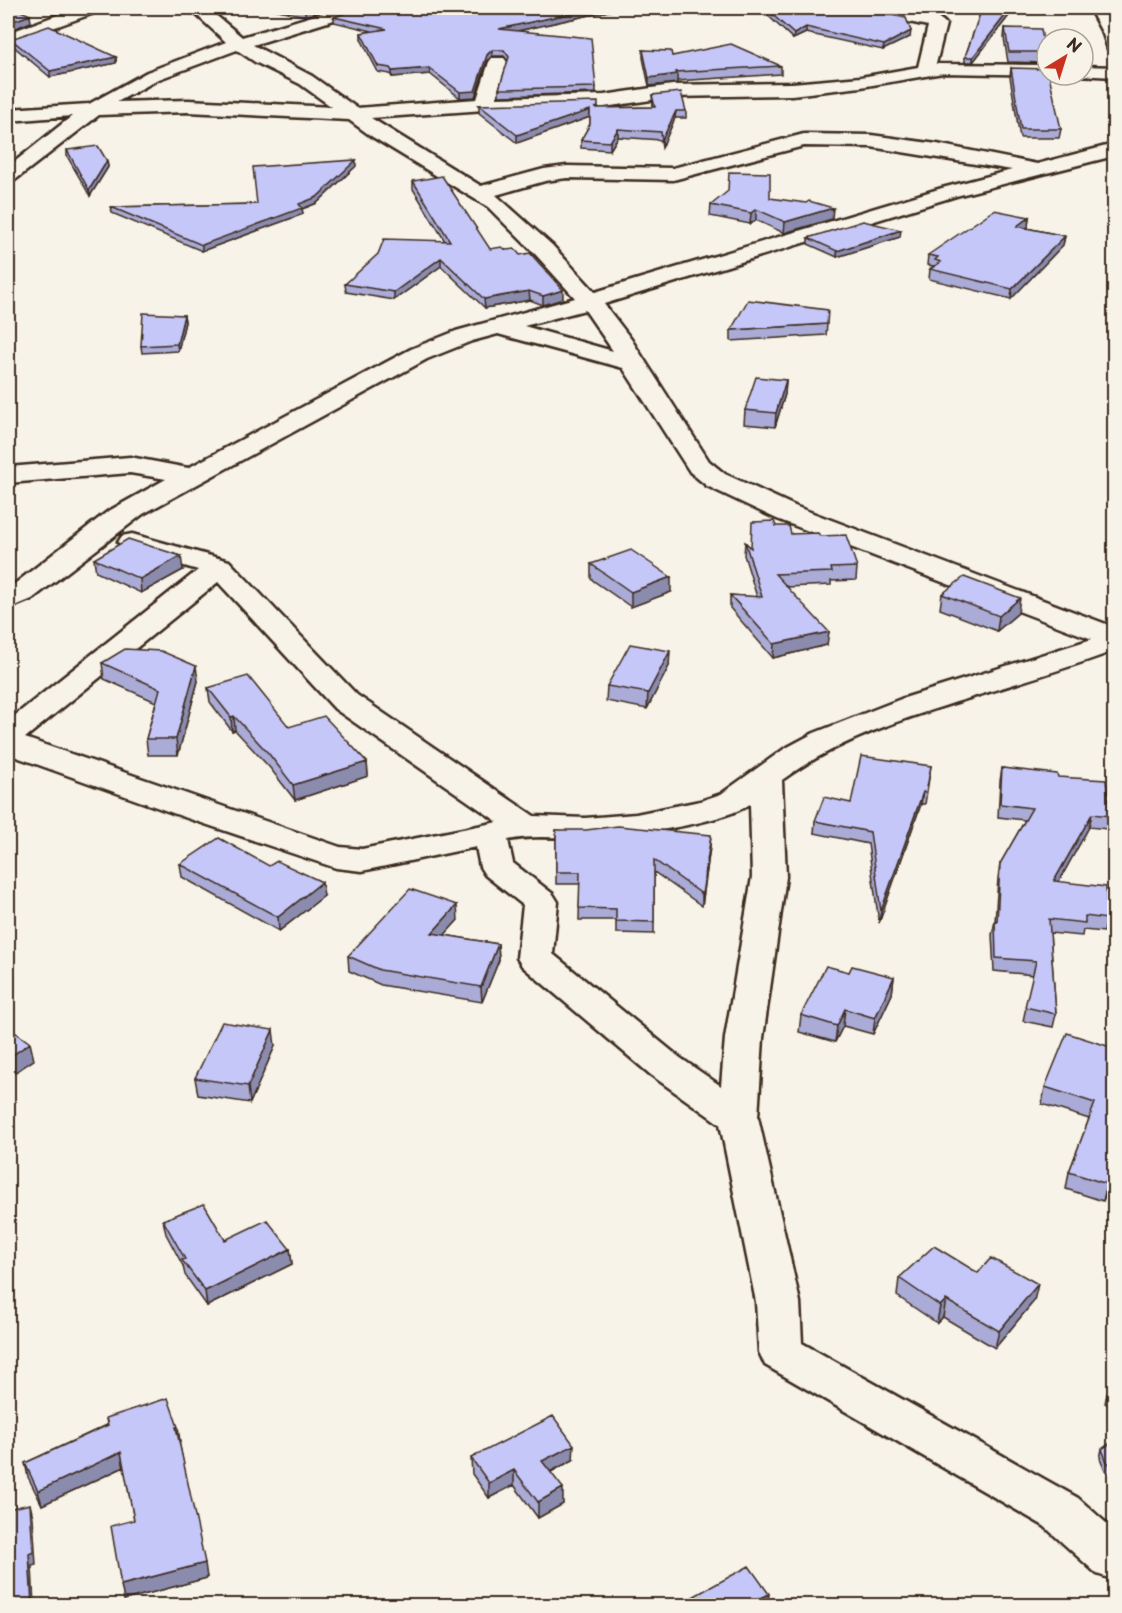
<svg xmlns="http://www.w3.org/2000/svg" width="1122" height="1613" font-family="'Playpen Sans',sans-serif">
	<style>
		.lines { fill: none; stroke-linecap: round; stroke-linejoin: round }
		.minor-casing { stroke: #3b2a1e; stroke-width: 5 }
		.highway-casing { stroke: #3b2a1e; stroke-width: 5 }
		.minor { fill: #f7f3e8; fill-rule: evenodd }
		.highway { fill: #f7f3e8; fill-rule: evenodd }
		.wall { fill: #aaabd6; stroke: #3b2a1e; stroke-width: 1.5 }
		.shaded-wall { fill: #8b8bae; stroke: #3b2a1e; stroke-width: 1.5 }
		.building { fill: #c6c7f9; stroke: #3b2a1e; stroke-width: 1.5 }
	</style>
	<rect width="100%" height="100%" fill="#f7f3e8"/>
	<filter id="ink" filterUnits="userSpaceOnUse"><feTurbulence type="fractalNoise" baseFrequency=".0167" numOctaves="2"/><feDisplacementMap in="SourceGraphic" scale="12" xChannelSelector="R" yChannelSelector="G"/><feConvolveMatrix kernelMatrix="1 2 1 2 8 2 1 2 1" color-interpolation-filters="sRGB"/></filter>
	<g filter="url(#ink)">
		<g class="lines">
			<g class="minor-casing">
				<path id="minor" d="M 77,8 L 99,8 L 97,12 L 8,44 L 8,33 Z
					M 189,8 L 207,8 L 242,37 L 339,8 L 362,8 L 360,12 L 253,45 L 312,76 L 357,108 L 477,99 L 489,62 L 492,58 L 504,58 L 507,62 L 496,98 L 604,95 L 672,85 L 792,83 L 861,77 L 918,67 L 928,26 L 860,12 L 858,8 C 879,8 932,6 946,24 L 936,64 L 1047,65 L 1047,75 L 943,73 L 861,87 L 792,95 L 672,97 L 604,107 L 485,110 L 371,118 L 481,186 L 544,169 L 567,166 L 673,168 L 804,134 L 871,135 L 937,144 L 1037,164 L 1114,144 L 1114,156 L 956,196 L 604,304 L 631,339 L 709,461 L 725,474 L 797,507 L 1114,627 L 1114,651 C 1070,667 1025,681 979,695 C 911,716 840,738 782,780 L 786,877 L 763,1038 L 758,1117 L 800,1302 L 802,1343 L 1078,1498 L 1114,1530 L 1114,1580 L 1097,1574 L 1044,1526 L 765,1365 L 759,1352 L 756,1302 L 720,1124 L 651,1075 L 522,966 L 517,958 L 523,905 L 485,875 L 480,867 L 476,847 L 362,871 L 336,868 L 184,817 L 8,754 L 8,721 L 198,570 L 122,548 L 118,542 L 122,536 L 132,534 L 229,561 L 357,695 L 534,816 L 585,818 L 636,814 L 700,801 L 721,794 L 784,749 L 814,733 L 901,699 L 1092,639 L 777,519 L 707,486 L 690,472 L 623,368 L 498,334 L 472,341 L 427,359 L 143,514 L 32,599 L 8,609 L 8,589 L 107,512 L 166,479 L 130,473 L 8,483 L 8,467 L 130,457 L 188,468 L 411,349 L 456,331 L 575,298 L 536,255 L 488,207 L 371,136 L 349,120 L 188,112 L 99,115 L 15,180 L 8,182 L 8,167 L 72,116 L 8,121 L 8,109 L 89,104 L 147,72 L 226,42 ZM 237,50 L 255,62 L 300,84 L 332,107 L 188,100 L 117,102 L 159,79 ZM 804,146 L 871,147 L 1012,170 L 942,188 L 595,292 L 552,245 L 496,195 L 545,181 L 567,178 L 673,180 ZM 585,310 L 613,351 L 524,326 ZM 218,582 L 335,709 L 498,822 L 362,849 L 340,847 L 25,738 ZM 750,804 L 752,877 L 725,1038 L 721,1086 L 679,1057 L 553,954 L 558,902 L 553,894 L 513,863 L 508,840 C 533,835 557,838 583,838 C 619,838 722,824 750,804 Z
					M 1083,66 L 1114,67 L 1114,77 L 1077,75 L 1083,75 Z"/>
			</g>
			<g class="highway-casing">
				<path id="highway" d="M 1089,8 L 1105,8 L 1114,24 L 1114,50 L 1108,49 L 1103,34 Z"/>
			</g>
			<use href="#minor" class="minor"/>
			<use href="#highway" class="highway"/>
		</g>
		<path class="wall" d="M 269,8 L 333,8 L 305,16 Z
			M 360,8 L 622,8 L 518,31 L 596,87 L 596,93 L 499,96 L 499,89 L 508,61 L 504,56 L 492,56 L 487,61 L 475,97 L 460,98 L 430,74 L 392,77 L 390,74 L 378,72 L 361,39 L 361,33 L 372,31 L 334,22 L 334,17 Z
			M 760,8 L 858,8 L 910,37 L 883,50 L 806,33 L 793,39 Z
			M 982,8 L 1015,8 L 973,62 L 965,62 L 965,57 Z
			M 1005,28 L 1045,52 L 1044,63 L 1008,62 L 1004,38 Z
			M 11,39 L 116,57 L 116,63 L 50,77 L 12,45 Z
			M 643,50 L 672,56 L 781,66 L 781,74 L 677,81 L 677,83 L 649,86 L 643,58 Z
			M 1011,68 L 1061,129 L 1059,138 L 1020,138 L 1010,77 Z
			M 652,95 L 686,111 L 686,118 L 675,118 L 662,148 L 661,140 L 618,137 L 610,150 L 581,148 L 581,140 L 590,124 L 590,117 L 517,143 L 479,113 L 479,105 L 598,108 L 653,107 Z
			M 67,150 L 107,161 L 108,167 L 90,196 L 67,156 Z
			M 356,166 L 317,203 L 302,209 L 303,214 L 202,251 L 112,213 L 111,207 L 257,204 Z
			M 413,181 L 490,249 L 563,299 L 543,305 L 530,300 L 485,308 L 441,266 L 394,300 L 346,292 L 345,284 L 445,241 L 413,189 Z
			M 770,198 L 832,219 L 784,233 L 756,220 L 750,224 L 710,216 L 711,205 Z
			M 1029,217 L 1028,227 L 1026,228 L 1065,236 L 1063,245 L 1011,299 L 929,279 L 930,269 L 934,266 L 927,265 L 928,255 Z
			M 900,237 L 837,257 L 808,244 L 808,238 Z
			M 184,315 L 185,322 L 178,351 L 142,353 L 141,346 Z
			M 827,324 L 826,335 L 731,341 L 731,330 Z
			M 786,380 L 785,394 L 775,427 L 744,424 L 745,410 Z
			M 776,526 L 791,534 L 820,536 L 857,567 L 856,580 L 831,581 L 831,585 L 787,587 L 827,645 L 773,658 L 730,608 L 730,595 L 757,597 L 744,555 L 745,542 L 751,548 Z
			M 94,559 L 183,570 L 141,593 L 96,572 Z
			M 591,564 L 671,592 L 631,607 L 591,579 Z
			M 942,594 L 1018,613 L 997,631 L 940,609 Z
			M 102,663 L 198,681 L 178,755 L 148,755 L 146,739 L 156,702 L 104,679 Z
			M 669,666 L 647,709 L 606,701 L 607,686 Z
			M 208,688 L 289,727 L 367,762 L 368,776 L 295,800 L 270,768 L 235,730 L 232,731 L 210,702 Z
			M 931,766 L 925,804 L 921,804 L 879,923 L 868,844 L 814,833 L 815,821 L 851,803 Z
			M 1002,768 L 1058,777 L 1110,816 L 1107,829 L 1089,827 L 1059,881 L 1107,919 L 1104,932 L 1083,930 L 1082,936 L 1050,933 L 1056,1014 L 1053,1027 L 1023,1021 L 1033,975 L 994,971 L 992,935 L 995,921 L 995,922 L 998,878 L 1000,864 L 1025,820 L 998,817 L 1000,781 Z
			M 556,830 L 710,847 L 702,906 L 654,872 L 654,934 L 616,933 L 616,920 L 579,920 L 580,884 L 556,884 Z
			M 180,864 L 324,896 L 279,931 L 182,877 Z
			M 458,920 L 444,935 L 498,944 L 499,960 L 482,1002 L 381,985 L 349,971 L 348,956 Z
			M 849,972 L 894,977 L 892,994 L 873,1034 L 843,1026 L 835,1042 L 799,1032 L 801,1015 Z
			M 275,1046 L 250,1103 L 198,1095 L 195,1078 Z
			M 1114,1048 L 1114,1196 L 1106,1193 L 1103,1201 L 1066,1189 L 1069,1172 L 1089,1119 L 1042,1104 L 1045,1087 Z
			M 163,1220 L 225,1240 L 290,1249 L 292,1264 L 207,1306 L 185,1275 L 183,1266 L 166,1234 Z
			M 978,1273 L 1034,1301 L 995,1348 L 943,1317 L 937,1323 L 897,1296 L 899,1278 Z
			M 1114,1384 L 1114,1408 L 1105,1403 L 1107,1394 Z
			M 106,1418 L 180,1441 L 179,1442 L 207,1578 L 124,1600 L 134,1520 L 124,1467 L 42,1505 L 28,1477 L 25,1463 L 107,1425 Z
			M 1114,1441 L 1114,1478 L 1105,1470 L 1100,1458 L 1102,1449 Z
			M 471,1458 L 573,1460 L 551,1472 L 563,1504 L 538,1518 L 514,1485 L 489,1498 L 472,1474 Z"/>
		<path class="shaded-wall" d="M 313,8 L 333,8 L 305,16 L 305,10 Z
			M 596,8 L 622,8 L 499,35 L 499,29 Z
			M 1011,8 L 1015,8 L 973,62 L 973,57 Z
			M 30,15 L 31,22 L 8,31 L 8,23 Z
			M 806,27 L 806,33 L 793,39 L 794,34 Z
			M 911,31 L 910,37 L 883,50 L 884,45 Z
			M 492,50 L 492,56 L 487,61 L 475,97 L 460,98 L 460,92 L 487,55 Z
			M 116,57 L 116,63 L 50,77 L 50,71 Z
			M 429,68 L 430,74 L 392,77 L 392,71 Z
			M 677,74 L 677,83 L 649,86 L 649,78 Z
			M 590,110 L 590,117 L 517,143 L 517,135 Z
			M 676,111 L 675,118 L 662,148 L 662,140 Z
			M 618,129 L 618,137 L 610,150 L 610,142 Z
			M 356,160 L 356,166 L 317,203 L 302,209 L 303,214 L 202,251 L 202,245 L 299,204 Z
			M 107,161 L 108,167 L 90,196 L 89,190 Z
			M 833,208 L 832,219 L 784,233 L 785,222 Z
			M 756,209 L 756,220 L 750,224 L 751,213 Z
			M 1029,217 L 1028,227 L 1016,236 L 1017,226 Z
			M 901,230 L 900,237 L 837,257 L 837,251 Z
			M 1065,236 L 1063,245 L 1011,299 L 1012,289 Z
			M 441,258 L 441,266 L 394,300 L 394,292 Z
			M 563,290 L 563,299 L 543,305 L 543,296 Z
			M 529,291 L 530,300 L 485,308 L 484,299 Z
			M 184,315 L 185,322 L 178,351 L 177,344 Z
			M 786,380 L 785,394 L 775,427 L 776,413 Z
			M 181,556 L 183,570 L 141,593 L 140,579 Z
			M 671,577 L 671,592 L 631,607 L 631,592 Z
			M 1020,598 L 1018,613 L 997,631 L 999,616 Z
			M 829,632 L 827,645 L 773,658 L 774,644 Z
			M 670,651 L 669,666 L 647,709 L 648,693 Z
			M 196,666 L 198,681 L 178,755 L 176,739 Z
			M 234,716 L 235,730 L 232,731 L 231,717 Z
			M 367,762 L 368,776 L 295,800 L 293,785 Z
			M 923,792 L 921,804 L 879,923 L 881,911 Z
			M 1092,814 L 1089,827 L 1052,894 L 1054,881 Z
			M 711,835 L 710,847 L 702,906 L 702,894 Z
			M 322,882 L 324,896 L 279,931 L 278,917 Z
			M 457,905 L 458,920 L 432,949 L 432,933 Z
			M 498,944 L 499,960 L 482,1002 L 481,987 Z
			M 894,977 L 892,994 L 873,1034 L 875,1018 Z
			M 845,1009 L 843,1026 L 835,1042 L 837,1026 Z
			M 273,1030 L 275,1046 L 250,1103 L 248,1086 Z
			M 30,1043 L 34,1060 L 8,1077 L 8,1058 Z
			M 1110,1176 L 1106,1193 L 1103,1201 L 1107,1184 Z
			M 290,1249 L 292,1264 L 207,1306 L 205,1291 Z
			M 8,1250 L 13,1273 L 8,1274 Z
			M 1038,1284 L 1034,1301 L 995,1348 L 999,1331 Z
			M 946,1300 L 943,1317 L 937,1323 L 940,1306 Z
			M 176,1427 L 178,1427 L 180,1441 L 178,1442 Z
			M 574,1445 L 573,1460 L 542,1476 L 542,1461 Z
			M 121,1452 L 124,1467 L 42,1505 L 38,1491 Z
			M 514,1470 L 514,1485 L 489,1498 L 489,1483 Z
			M 563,1488 L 563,1504 L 538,1518 L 538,1502 Z
			M 30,1504 L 33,1517 L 36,1565 L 32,1566 L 34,1605 L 32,1605 L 29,1553 Z
			M 205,1563 L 207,1578 L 124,1600 L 121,1585 Z
			M 769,1594 L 768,1603 L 763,1605 L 747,1605 Z"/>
		<path class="building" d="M 8,8 L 14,8 L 30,15 L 8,23 Z
			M 294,8 L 313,8 L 305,10 Z
			M 360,8 L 596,8 L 499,29 L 591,38 L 596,87 L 499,89 L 509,57 L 504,50 L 492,50 L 487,55 L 475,91 L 460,92 L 429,68 L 392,71 L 390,68 L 378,66 L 361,33 L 387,29 L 334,17 Z
			M 765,8 L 858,8 L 906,18 L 911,31 L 884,45 L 806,27 L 794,34 Z
			M 982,8 L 1011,8 L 973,57 L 965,57 Z
			M 49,26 L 116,57 L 50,71 L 11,39 Z
			M 1005,28 L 1041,29 L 1045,52 L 1009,52 Z
			M 731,44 L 781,66 L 676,72 L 677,74 L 649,78 L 643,50 L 671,51 L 672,56 Z
			M 1011,68 L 1047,69 L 1047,75 L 1049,75 L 1061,129 L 1021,129 Z
			M 681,92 L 686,111 L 676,111 L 662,140 L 661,132 L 618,129 L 610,142 L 581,140 L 590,124 L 590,110 L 517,135 L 479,105 L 598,102 L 598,107 L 595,108 L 655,107 L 652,95 Z
			M 98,146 L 107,161 L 89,190 L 67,150 Z
			M 356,160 L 317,197 L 299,204 L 302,208 L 202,245 L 111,207 L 257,204 L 253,167 Z
			M 729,172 L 770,173 L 770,198 L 806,203 L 809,201 L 833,208 L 785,222 L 756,209 L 751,213 L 711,205 L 728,191 Z
			M 442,176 L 490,249 L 502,247 L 506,250 L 515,249 L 520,255 L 530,253 L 563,290 L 543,296 L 529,291 L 484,299 L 441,258 L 394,292 L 345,284 L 378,254 L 384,239 L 450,241 L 413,181 Z
			M 994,210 L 1029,217 L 1017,226 L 1065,236 L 1012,289 L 930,269 L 941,262 L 935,260 L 938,257 L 928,255 Z
			M 863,221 L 901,230 L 837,251 L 808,238 Z
			M 748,300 L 828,310 L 827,324 L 731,330 Z
			M 143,313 L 184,315 L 177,344 L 141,346 Z
			M 756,377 L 786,380 L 776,413 L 745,410 Z
			M 774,521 L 776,526 L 789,526 L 791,534 L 818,533 L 820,536 L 846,535 L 857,567 L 831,568 L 832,572 L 775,574 L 829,632 L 774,644 L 730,595 L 762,597 L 745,542 L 751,548 L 752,522 Z
			M 128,539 L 181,556 L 140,579 L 94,559 Z
			M 631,550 L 671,577 L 631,592 L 591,564 Z
			M 964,577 L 1020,598 L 999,616 L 942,594 Z
			M 630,644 L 670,651 L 648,693 L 607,686 Z
			M 125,649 L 161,651 L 196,666 L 176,739 L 146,739 L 160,689 L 102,663 Z
			M 248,676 L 289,727 L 324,716 L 367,762 L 293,785 L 269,754 L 234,716 L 231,717 L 208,688 Z
			M 861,756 L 931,766 L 926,793 L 923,792 L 881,911 L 870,832 L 815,821 L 824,797 L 851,803 Z
			M 1002,768 L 1057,774 L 1058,777 L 1106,780 L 1110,816 L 1092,814 L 1054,881 L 1106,887 L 1107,919 L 1085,916 L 1085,923 L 1049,919 L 1056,1014 L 1025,1007 L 1036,961 L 996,958 L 995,921 L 997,922 L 1000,864 L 1032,808 L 1000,804 Z
			M 618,826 L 711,835 L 702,894 L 654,860 L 654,922 L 616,921 L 616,909 L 579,908 L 580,872 L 556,872 L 556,830 L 586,830 Z
			M 219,838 L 269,866 L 277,861 L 322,882 L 278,917 L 180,864 Z
			M 410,889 L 457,905 L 432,933 L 498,944 L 481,987 L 380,970 L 348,956 Z
			M 826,966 L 849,972 L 852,966 L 894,977 L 875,1018 L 845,1009 L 837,1026 L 801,1015 Z
			M 222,1022 L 273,1030 L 248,1086 L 195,1078 Z
			M 8,1027 L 30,1043 L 8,1058 Z
			M 1067,1033 L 1114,1048 L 1114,1178 L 1110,1176 L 1107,1184 L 1069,1172 L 1095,1103 L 1045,1087 Z
			M 204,1204 L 225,1240 L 267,1220 L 290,1249 L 205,1291 L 182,1260 L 185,1259 L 163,1220 Z
			M 934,1246 L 978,1273 L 991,1258 L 1038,1284 L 999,1331 L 946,1300 L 940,1306 L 899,1278 Z
			M 1114,1384 L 1114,1398 L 1107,1394 Z
			M 168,1398 L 178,1427 L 176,1427 L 205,1563 L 121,1585 L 111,1526 L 134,1520 L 121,1452 L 38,1491 L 25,1463 L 108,1425 L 106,1418 Z
			M 553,1416 L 574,1445 L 542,1461 L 563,1488 L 538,1502 L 514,1470 L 489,1483 L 471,1458 Z
			M 1114,1441 L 1114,1468 L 1107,1462 L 1102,1449 Z
			M 30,1504 L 33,1553 L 29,1553 L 32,1605 L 8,1605 L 8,1509 Z
			M 749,1566 L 769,1594 L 747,1605 L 678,1605 Z"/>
	</g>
	<rect width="1122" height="1613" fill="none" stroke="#f7f3e8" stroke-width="30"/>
	<rect x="15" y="15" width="1092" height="1583" fill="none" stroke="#3b2a1e" stroke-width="2" filter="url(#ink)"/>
	<g transform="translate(1065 57) rotate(38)"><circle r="28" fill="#f7f3e8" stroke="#aca397" stroke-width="1.5"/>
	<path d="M0-4.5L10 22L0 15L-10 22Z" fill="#c8321e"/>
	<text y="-9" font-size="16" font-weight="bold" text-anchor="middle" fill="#3b2a1e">N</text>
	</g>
</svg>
